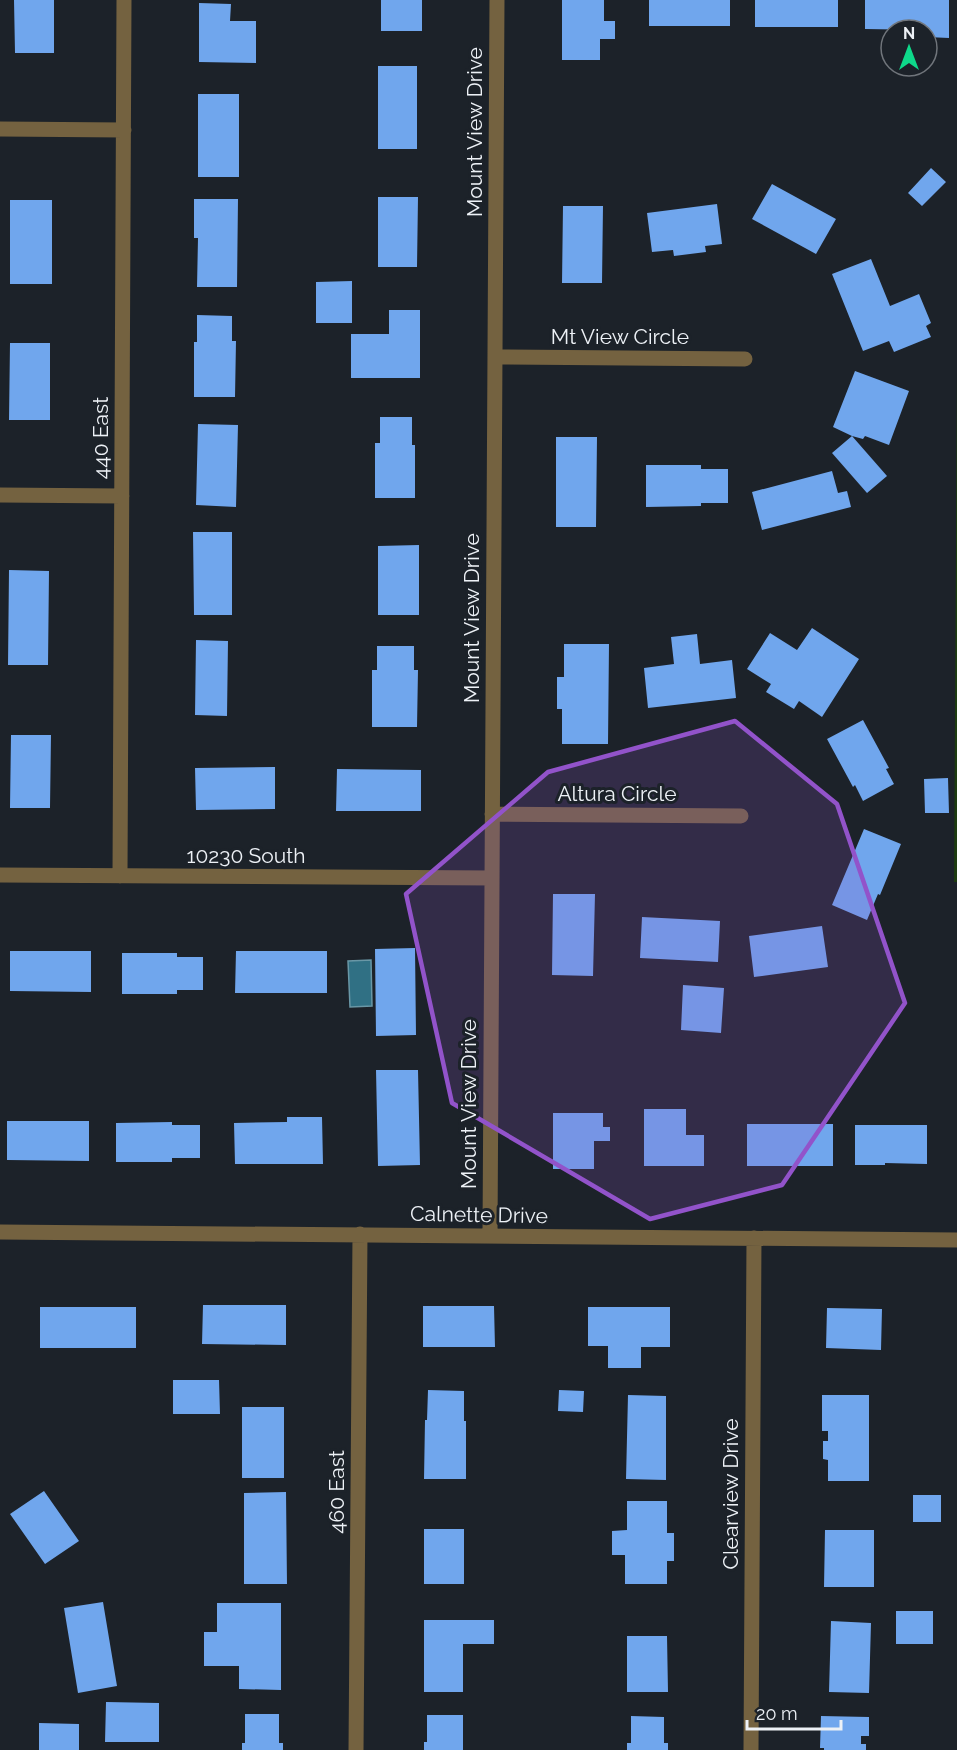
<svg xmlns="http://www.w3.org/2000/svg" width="957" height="1750" font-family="Raleway,sans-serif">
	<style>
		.green { fill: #1d3b10 }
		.water { fill: #307084; stroke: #6997a6; stroke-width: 1.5 }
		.building { fill: #70a6ed }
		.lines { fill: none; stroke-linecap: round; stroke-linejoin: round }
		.minor { stroke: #746240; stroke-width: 15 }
		.marked { fill: #9253ca; fill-opacity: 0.2; stroke: #9253ca; stroke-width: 4.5; stroke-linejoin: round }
		.labels { text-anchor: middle; stroke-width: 6; stroke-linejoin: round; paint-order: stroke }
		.street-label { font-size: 21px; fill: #edf1f6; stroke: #1c2229 }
	</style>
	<rect width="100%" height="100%" fill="#1c2229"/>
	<path class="green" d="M 957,368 L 957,882 L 954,882 Z"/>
	<path class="water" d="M 371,960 L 372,1006 L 350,1007 L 348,961 Z"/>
	<path class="building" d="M 14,0 L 54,0 L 54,53 L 15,53 Z
		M 381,0 L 422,0 L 422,31 L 381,31 Z
		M 562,0 L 604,0 L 604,21 L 615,21 L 615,39 L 600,39 L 600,60 L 562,60 Z
		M 649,0 L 730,0 L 730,26 L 649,26 Z
		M 755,0 L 838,0 L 838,27 L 755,27 Z
		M 865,0 L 949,0 L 949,38 L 927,37 L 927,30 L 865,29 Z
		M 199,3 L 231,4 L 230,21 L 256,21 L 256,63 L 199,62 Z
		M 378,66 L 417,66 L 417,149 L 378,149 Z
		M 198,94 L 239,94 L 239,177 L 198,177 Z
		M 931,168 L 946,182 L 922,206 L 908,193 Z
		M 772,184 L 836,219 L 816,254 L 752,219 Z
		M 378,197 L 418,197 L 417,267 L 378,267 Z
		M 194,199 L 238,199 L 237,287 L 197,287 L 198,238 L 194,238 Z
		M 10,200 L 52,200 L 52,284 L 10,284 Z
		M 717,204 L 722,244 L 705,246 L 706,252 L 674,256 L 673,250 L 652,252 L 647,213 Z
		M 563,206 L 603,206 L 602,283 L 562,283 Z
		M 871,259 L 890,306 L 919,294 L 931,323 L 926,326 L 931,337 L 894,352 L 889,341 L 863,351 L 832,274 Z
		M 352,281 L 352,323 L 316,323 L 316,282 Z
		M 389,310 L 420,310 L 420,378 L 351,378 L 351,334 L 389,334 Z
		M 197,315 L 232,316 L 232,341 L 236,341 L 235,397 L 194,397 L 194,342 L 197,342 Z
		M 10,343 L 50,343 L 50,420 L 9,420 Z
		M 855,371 L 909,391 L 889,445 L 865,436 L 863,439 L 852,436 L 833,427 Z
		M 380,417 L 412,417 L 412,445 L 415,445 L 415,498 L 375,498 L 375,443 L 380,443 Z
		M 198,424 L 238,425 L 236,507 L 196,505 Z
		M 852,436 L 887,476 L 867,493 L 832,453 Z
		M 556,437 L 597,437 L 596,527 L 556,527 Z
		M 646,465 L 701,465 L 701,469 L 728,469 L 728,503 L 701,503 L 701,506 L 646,507 Z
		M 832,471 L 838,493 L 847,491 L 851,507 L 762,530 L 752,492 Z
		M 193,532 L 232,532 L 232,615 L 194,615 Z
		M 419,545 L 419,615 L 378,615 L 378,546 Z
		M 9,570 L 49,571 L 48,665 L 8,665 Z
		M 812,628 L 859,659 L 822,717 L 799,701 L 794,709 L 766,692 L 771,684 L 747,669 L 770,633 L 797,650 Z
		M 697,634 L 700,664 L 732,660 L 736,698 L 648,708 L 644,668 L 674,664 L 671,637 Z
		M 196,640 L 228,641 L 227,716 L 195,715 Z
		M 564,644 L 609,644 L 608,744 L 562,744 L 562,709 L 557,709 L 557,677 L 564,677 Z
		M 377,646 L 414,646 L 414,670 L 418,670 L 417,727 L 372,727 L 372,670 L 377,670 Z
		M 863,720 L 889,768 L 886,769 L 894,784 L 863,801 L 855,785 L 853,787 L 827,739 Z
		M 11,735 L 51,735 L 50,808 L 10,808 Z
		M 275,767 L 275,809 L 196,810 L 195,768 Z
		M 337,769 L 421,770 L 421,811 L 336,811 Z
		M 948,778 L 949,813 L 925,813 L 924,779 Z
		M 864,829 L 901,844 L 880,895 L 878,894 L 867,920 L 832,905 Z
		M 553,894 L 595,894 L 593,976 L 552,975 Z
		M 642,917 L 720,921 L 718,962 L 640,958 Z
		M 822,926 L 828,967 L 754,977 L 749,936 Z
		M 415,948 L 416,1035 L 376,1036 L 375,949 Z
		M 10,951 L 91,951 L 91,992 L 10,991 Z
		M 236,951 L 327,951 L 327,993 L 235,993 Z
		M 122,953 L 177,953 L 177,957 L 203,957 L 203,990 L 177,990 L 177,994 L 122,994 Z
		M 683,985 L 724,988 L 721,1033 L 681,1030 Z
		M 376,1070 L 418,1070 L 420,1165 L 378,1166 Z
		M 644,1109 L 686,1109 L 686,1135 L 704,1135 L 704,1166 L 644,1166 Z
		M 553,1113 L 603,1113 L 603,1127 L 610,1127 L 610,1141 L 594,1141 L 594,1169 L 553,1169 Z
		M 287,1117 L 322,1117 L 323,1164 L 235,1164 L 234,1123 L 287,1122 Z
		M 7,1121 L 89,1121 L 89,1161 L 7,1160 Z
		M 172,1122 L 172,1125 L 200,1125 L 200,1158 L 172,1158 L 172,1162 L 116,1162 L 116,1123 Z
		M 747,1124 L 833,1124 L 833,1166 L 747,1166 Z
		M 855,1125 L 927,1125 L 927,1164 L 885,1163 L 885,1165 L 855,1165 Z
		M 203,1305 L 286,1305 L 286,1345 L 202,1344 Z
		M 423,1306 L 494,1306 L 495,1347 L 423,1347 Z
		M 40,1307 L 136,1307 L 136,1348 L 40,1348 Z
		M 588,1307 L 670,1307 L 670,1347 L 641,1347 L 641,1368 L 608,1368 L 608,1346 L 588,1346 Z
		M 827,1308 L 882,1309 L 881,1350 L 826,1348 Z
		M 173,1380 L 219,1380 L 220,1414 L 173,1414 Z
		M 428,1390 L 464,1391 L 464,1421 L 466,1421 L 466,1479 L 424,1479 L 425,1420 L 427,1420 Z
		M 559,1390 L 584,1391 L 583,1412 L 558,1411 Z
		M 628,1395 L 666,1396 L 666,1480 L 626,1479 Z
		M 822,1395 L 869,1395 L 869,1481 L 828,1481 L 828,1460 L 823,1459 L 823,1441 L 828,1441 L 828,1431 L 822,1431 Z
		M 242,1407 L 284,1407 L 284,1478 L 242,1478 Z
		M 44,1491 L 79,1541 L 45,1564 L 10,1514 Z
		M 286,1492 L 287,1584 L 244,1584 L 244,1493 Z
		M 913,1495 L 941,1495 L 941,1522 L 913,1522 Z
		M 627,1501 L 667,1501 L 667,1533 L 674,1533 L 674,1561 L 667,1561 L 667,1584 L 625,1584 L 625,1555 L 612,1555 L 612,1531 L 627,1530 Z
		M 424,1529 L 464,1529 L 464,1584 L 424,1584 Z
		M 825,1530 L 874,1530 L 874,1587 L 824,1587 Z
		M 103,1602 L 117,1686 L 78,1693 L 64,1608 Z
		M 217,1603 L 281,1603 L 281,1690 L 239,1689 L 239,1666 L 204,1666 L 204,1632 L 217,1632 Z
		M 896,1611 L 933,1611 L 933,1644 L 896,1644 Z
		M 424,1620 L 494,1620 L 494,1644 L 463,1644 L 463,1692 L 424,1692 Z
		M 831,1621 L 871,1623 L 869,1693 L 829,1692 Z
		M 627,1636 L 667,1636 L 668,1692 L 627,1692 Z
		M 106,1702 L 159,1703 L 159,1742 L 105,1742 Z
		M 245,1714 L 279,1714 L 279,1743 L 283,1743 L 283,1750 L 242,1750 L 242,1743 L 245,1743 Z
		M 427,1715 L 463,1715 L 463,1750 L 424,1750 L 424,1742 L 427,1742 Z
		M 631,1716 L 664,1717 L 664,1743 L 668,1743 L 668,1750 L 627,1750 L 627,1743 L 631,1743 Z
		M 821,1716 L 869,1717 L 869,1736 L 861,1736 L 861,1744 L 866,1744 L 866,1750 L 824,1750 L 824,1748 L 820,1748 Z
		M 39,1723 L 79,1724 L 79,1750 L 39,1750 Z"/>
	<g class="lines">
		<path class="minor" d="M 0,129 L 124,130
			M 495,357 L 745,359
			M 0,495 L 122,496
			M 492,814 L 741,816
			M 0,875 L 492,878
			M 120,876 L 124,0
			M 0,1232 L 957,1240
			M 490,1236 L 497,0
			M 356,1750 L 360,1234
			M 751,1750 L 754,1238"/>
	</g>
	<path class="marked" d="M 735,721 L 837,804 L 905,1003 L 782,1185 L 650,1219 L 452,1103 L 406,894 L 548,772 Z"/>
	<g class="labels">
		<g class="street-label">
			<text transform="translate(475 132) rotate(-90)" y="7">Mount View Drive</text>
			<text x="620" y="344">Mt View Circle</text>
			<text transform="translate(101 438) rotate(-90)" y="7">440 East</text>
			<text transform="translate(472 618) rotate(-90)" y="7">Mount View Drive</text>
			<text x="617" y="801">Altura Circle</text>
			<text x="246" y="863">10230 South</text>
			<text transform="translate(469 1104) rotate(-90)" y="7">Mount View Drive</text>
			<text transform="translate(479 1215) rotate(1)" y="7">Calnette Drive</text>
			<text transform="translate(337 1492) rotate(-90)" y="7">460 East</text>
			<text transform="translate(731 1494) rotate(-90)" y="7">Clearview Drive</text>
		</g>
	</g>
	<g transform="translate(909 48)"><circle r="28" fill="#1c2229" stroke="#70757b" stroke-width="1.5"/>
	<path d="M0-4.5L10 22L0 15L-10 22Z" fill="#0ed98a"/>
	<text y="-9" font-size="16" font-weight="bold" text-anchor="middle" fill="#edf1f6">N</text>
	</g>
	<path d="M747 1720v9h94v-9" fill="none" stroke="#edf1f6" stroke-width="3"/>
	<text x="756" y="1720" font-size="18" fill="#edf1f6" stroke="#1c2229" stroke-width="4.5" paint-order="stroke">20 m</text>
</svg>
